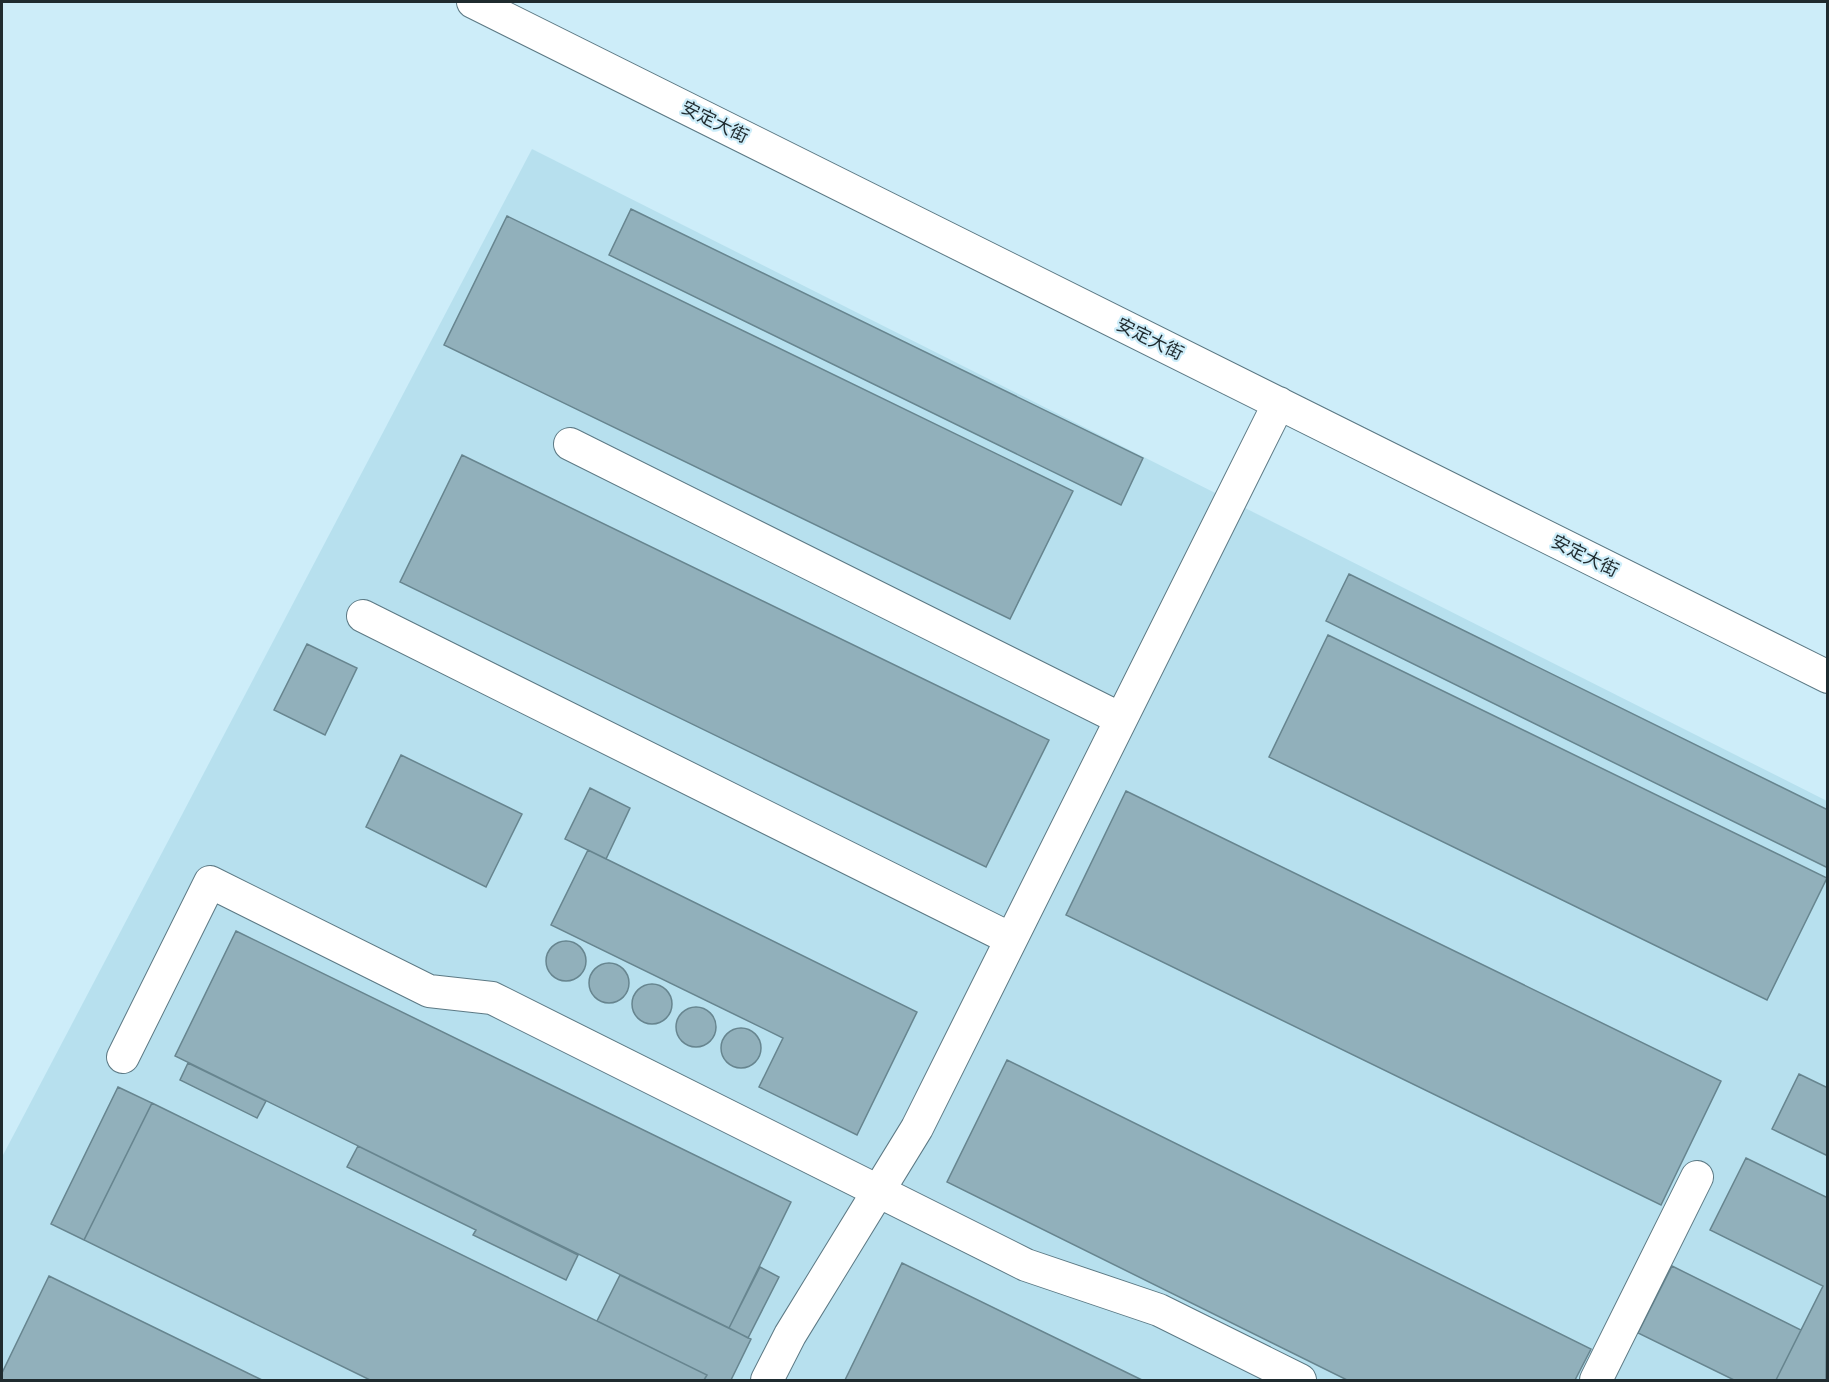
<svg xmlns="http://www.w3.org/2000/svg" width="1829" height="1382" font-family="'Source Serif 4','Noto Sans SC',serif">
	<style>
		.built { fill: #b7e0ee }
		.building { fill: #91b0bb; stroke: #67858f; stroke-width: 1.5 }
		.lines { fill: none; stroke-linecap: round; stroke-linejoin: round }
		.minor-casing { stroke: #5c7984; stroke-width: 34 }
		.minor { stroke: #fff; stroke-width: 32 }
		.labels { text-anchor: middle; stroke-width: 4.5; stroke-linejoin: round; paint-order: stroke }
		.street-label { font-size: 18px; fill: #1f2b2f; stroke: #cdedf9 }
	</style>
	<rect width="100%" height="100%" fill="#cdedf9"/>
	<path class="built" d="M 532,149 L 1827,801 L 1827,1380 L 2,1380 L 2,1157 Z"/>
	<path class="building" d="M 631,209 L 1143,458 L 1121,505 L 609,255 Z
		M 507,216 L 1073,491 L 1010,619 L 444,345 Z
		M 462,455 L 1049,740 L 986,867 L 400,582 Z
		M 1349,574 L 1828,810 L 1828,868 L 1326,621 Z
		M 1328,635 L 1827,878 L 1767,1000 L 1269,757 Z
		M 307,644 L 357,668 L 325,735 L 274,710 Z
		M 401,755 L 522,814 L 486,887 L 366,827 Z
		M 590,788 L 630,808 L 606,859 L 565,839 Z
		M 1126,791 L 1721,1081 L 1661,1205 L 1066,915 Z
		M 588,850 L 917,1012 L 857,1135 L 759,1087 L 783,1038 L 551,925 Z
		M 236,931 L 791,1202 L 729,1328 L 175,1056 Z
		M546 961a20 20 0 1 1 40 0a20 20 0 1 1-40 0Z
		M589 983a20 20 0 1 1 40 0a20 20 0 1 1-40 0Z
		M632 1004a20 20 0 1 1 40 0a20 20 0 1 1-40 0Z
		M676 1027a20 20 0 1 1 40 0a20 20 0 1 1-40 0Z
		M721 1048a20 20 0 1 1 40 0a20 20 0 1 1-40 0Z
		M 1007,1060 L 1591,1349 L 1575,1380 L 1347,1380 L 947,1182 Z
		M 188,1063 L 266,1101 L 257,1118 L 180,1080 Z
		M 1799,1074 L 1828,1088 L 1828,1156 L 1772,1129 Z
		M 118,1087 L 152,1103 L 84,1240 L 51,1224 Z
		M 152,1103 L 707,1375 L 704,1380 L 370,1380 L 84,1240 Z
		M 358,1146 L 578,1255 L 566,1280 L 473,1235 L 476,1230 L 347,1167 Z
		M 1746,1158 L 1828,1198 L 1826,1380 L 1776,1380 L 1823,1286 L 1710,1230 Z
		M 902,1263 L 1142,1380 L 845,1380 Z
		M 1672,1266 L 1801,1330 L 1776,1380 L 1734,1380 L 1638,1333 Z
		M 760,1267 L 779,1277 L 748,1338 L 729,1328 Z
		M 620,1275 L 751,1339 L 731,1380 L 704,1380 L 707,1375 L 597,1321 Z
		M 49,1276 L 262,1380 L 2,1380 L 2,1373 Z"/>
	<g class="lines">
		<g class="minor-casing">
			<path id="minor" d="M 473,2 L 1828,677
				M 570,444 L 1121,719
				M 363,616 L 1011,939
				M 123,1057 L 210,882 L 429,991 L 492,998 L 1026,1265 L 1159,1310 L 1300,1380
				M 767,1380 L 790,1335 L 917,1128 L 1279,403
				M 1596,1380 L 1697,1177"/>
		</g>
		<use href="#minor" class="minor"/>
	</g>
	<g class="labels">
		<g class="street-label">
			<text transform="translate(715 122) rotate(26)" y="6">安定大街</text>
			<text transform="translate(1150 339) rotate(26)" y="6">安定大街</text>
			<text transform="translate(1585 556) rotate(26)" y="6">安定大街</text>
		</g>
	</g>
	<rect width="1829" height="1382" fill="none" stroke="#1f2b2f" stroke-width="6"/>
</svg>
